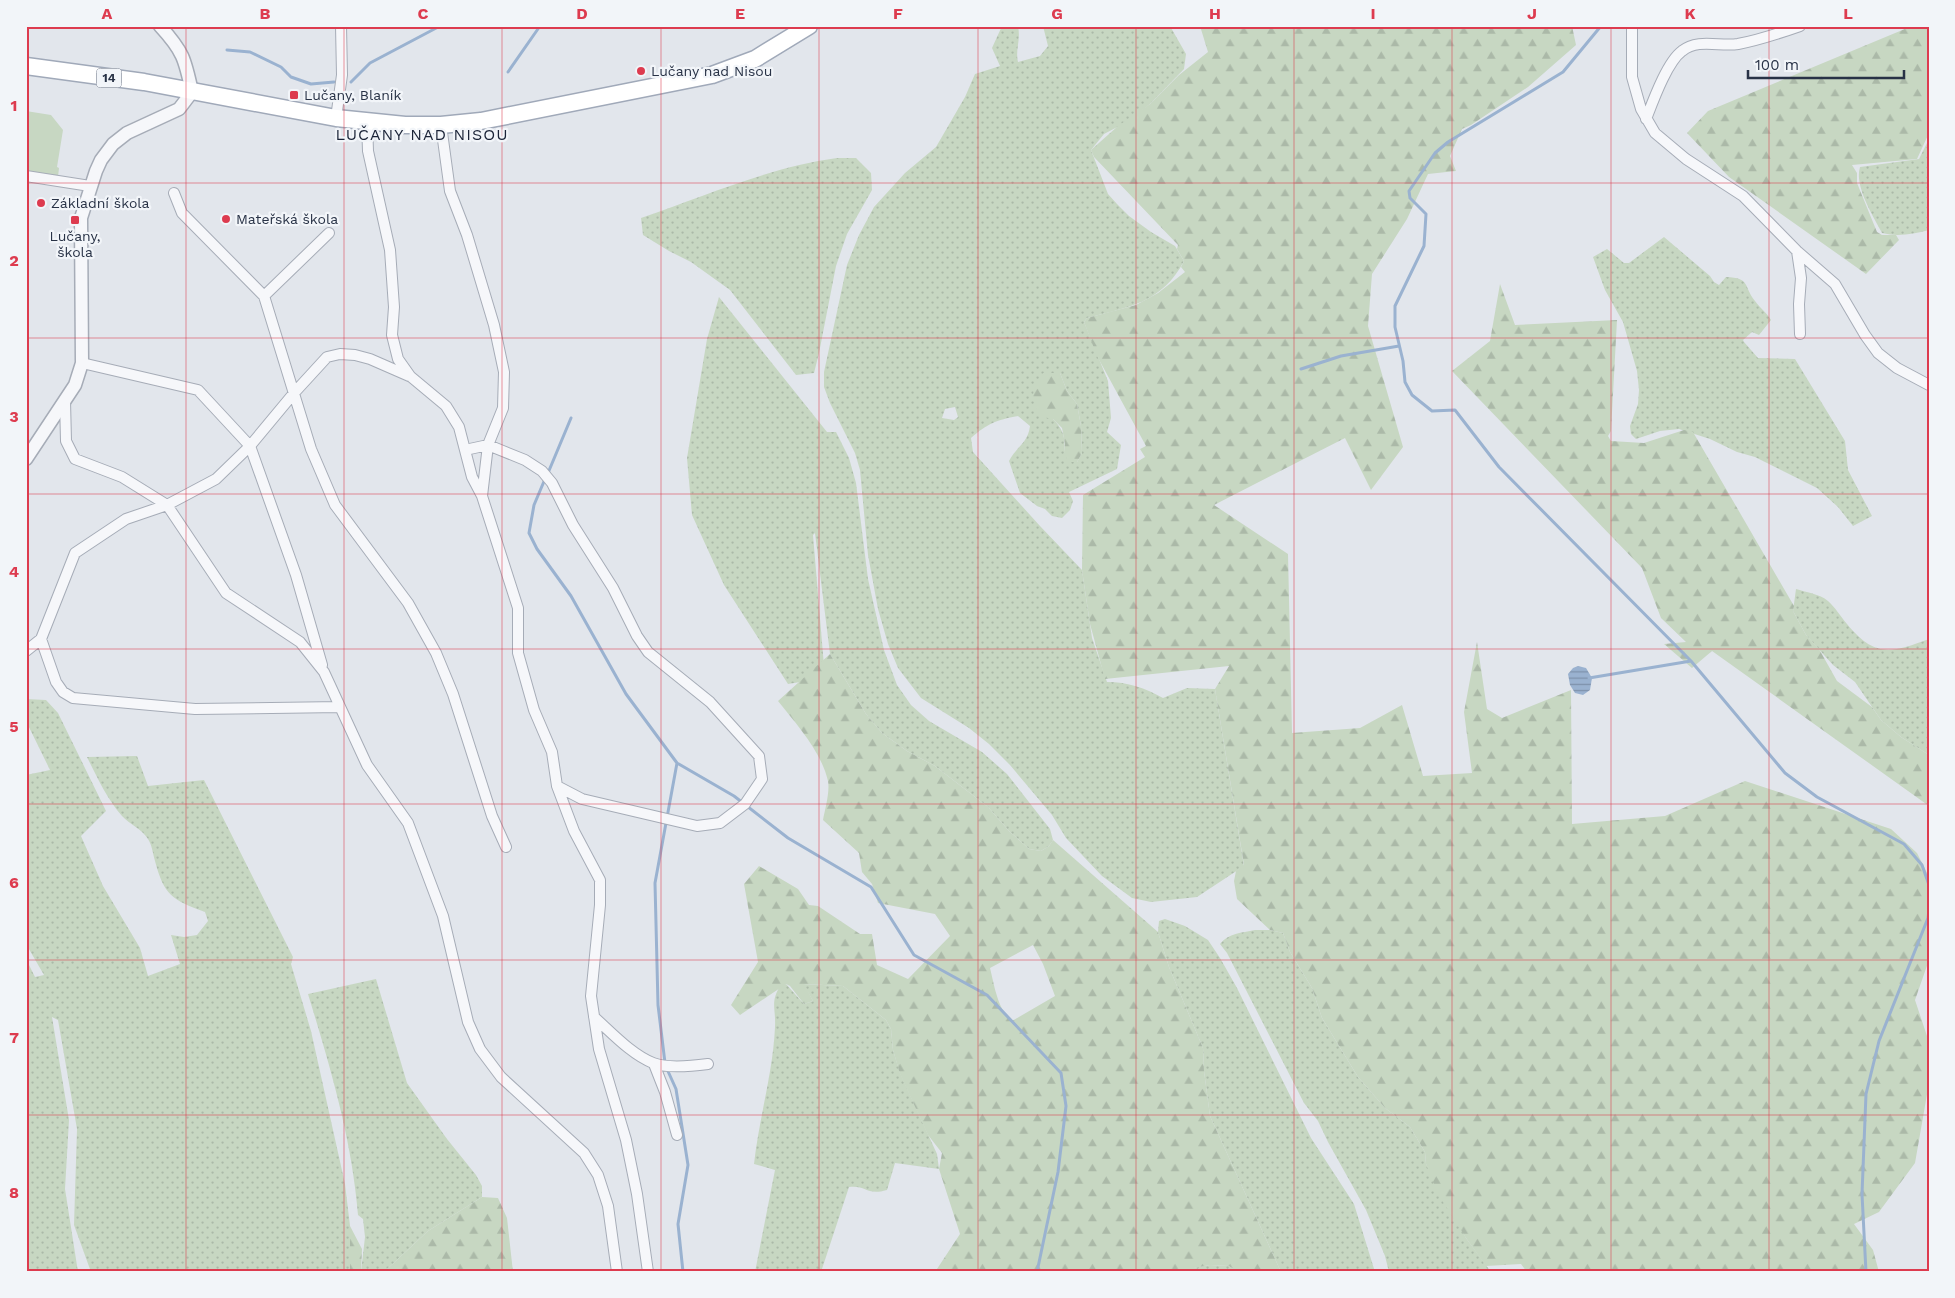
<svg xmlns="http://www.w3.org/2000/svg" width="1955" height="1298" font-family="'Work Sans',sans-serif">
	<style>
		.grass { fill: url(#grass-dots); fill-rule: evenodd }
		.forest { fill: url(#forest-firs); fill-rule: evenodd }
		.garden { fill: #c7d7c2 }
		.water { fill: url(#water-rules) }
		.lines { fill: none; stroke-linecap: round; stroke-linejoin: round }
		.stream { stroke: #9ab2d0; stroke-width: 3 }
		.minor-casing { stroke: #a6acb7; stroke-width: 12 }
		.tertiary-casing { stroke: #a6acb7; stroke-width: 15 }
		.primary-casing { stroke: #a0a9b9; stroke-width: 19 }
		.minor { stroke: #f6f7fa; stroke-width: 10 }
		.tertiary { stroke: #f6f7fa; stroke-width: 12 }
		.primary { stroke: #fff; stroke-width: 16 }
		.grid { fill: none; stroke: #dd3b4f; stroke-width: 1; stroke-opacity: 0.55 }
		.poi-dot { fill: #dd3b4f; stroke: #f2f5f9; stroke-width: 2 }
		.labels { text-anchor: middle; stroke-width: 4.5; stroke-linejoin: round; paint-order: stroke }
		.shield { fill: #f2f5f9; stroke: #656c7c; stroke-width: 1 }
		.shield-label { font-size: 12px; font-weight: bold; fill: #283246 }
		.poi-label { font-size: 14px; fill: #283246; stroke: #f2f5f9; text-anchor: start }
		.quarter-label { font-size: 16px; letter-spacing: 1px; fill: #1a2337; stroke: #f2f5f9 }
		.neatline { fill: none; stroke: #dd3b4f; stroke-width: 2 }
		.grid-label { font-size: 16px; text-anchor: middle; font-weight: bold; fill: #dd3b4f }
	</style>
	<defs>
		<pattern id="grass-dots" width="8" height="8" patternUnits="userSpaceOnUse" patternTransform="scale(1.25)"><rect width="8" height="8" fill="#c7d7c2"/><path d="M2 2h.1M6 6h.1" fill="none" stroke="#abb9a8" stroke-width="1.8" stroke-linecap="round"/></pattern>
		<pattern id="forest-firs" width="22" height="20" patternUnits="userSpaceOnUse" patternTransform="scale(1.25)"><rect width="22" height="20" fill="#c7d7c2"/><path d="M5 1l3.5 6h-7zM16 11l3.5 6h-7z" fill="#abb9a8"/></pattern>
		<pattern id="water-rules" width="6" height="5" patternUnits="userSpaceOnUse" patternTransform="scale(1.25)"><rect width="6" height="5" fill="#9ab2d0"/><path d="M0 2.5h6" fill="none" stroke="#7e91ab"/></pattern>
	</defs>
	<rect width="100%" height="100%" fill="#e2e6ec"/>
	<path class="grass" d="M 1002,26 L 1018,26 C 1021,41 1015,50 1018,62 L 1040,56 L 1048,46 L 1043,26 L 1170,26 L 1186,54 L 1184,69 L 1150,104 L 1127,122 L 1104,134 L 1091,150 L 1108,194 L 1117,204 L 1129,216 L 1151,232 L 1175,246 L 1184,261 C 1162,303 1129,307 1087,318 L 1084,322 L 1108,381 L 1111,418 L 1107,432 L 1121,445 L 1117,469 L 1069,492 L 1073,501 L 1070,510 L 1062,518 L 1052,516 L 1045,509 L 1037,506 L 1020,493 L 1009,461 C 1017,446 1028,443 1030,426 L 1018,416 C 996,420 987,424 971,438 L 973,452 L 1040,526 L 1082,570 L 1092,638 L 1107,682 C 1128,682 1145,688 1163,698 L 1187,688 L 1215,689 L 1244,866 L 1197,897 L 1151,902 L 1132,898 L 1102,876 L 1066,838 L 1052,815 L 1010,765 L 989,744 L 969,728 L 921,698 L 898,668 L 888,644 L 878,609 L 868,555 L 860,470 L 855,453 L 830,403 L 824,387 L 824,372 L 847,265 L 859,235 L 874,207 L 905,173 L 936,147 L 965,97 L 975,74 L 1000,66 L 992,48 ZM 1060,373 L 1067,391 L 1077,404 L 1081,426 L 1082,453 L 1077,462 L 1064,452 C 1066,438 1063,429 1053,419 ZM 955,407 L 958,417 L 954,420 L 942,418 L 945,409 Z
		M 1929,139 L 1929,230 C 1913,234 1898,237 1882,233 C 1873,216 1854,186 1860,167 L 1919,159 Z
		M 837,158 L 856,158 L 871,173 L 872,190 L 847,234 L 836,266 L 819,353 L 814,373 L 796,375 L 730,290 L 691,262 L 669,251 L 643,235 L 641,218 C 705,196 770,167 837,158 Z
		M 1664,237 L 1710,276 L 1714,282 L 1719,285 L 1726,277 C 1751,278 1743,286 1755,301 C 1760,308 1767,313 1771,320 L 1759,335 L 1752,332 L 1743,340 L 1744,342 L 1758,358 L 1795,359 L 1845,441 L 1848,470 L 1872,516 L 1853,526 L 1838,507 L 1817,488 L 1755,457 L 1737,452 L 1710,439 L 1679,429 L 1660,431 L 1636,439 L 1631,434 L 1630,426 L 1638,404 L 1639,390 L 1637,371 L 1623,322 L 1605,290 L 1593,257 L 1607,249 L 1624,263 L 1629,263 Z
		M 719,297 L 827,432 L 836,432 L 849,458 L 856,483 L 868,579 L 884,650 L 897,685 L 911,705 L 929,721 L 982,752 L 1007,774 L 1050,829 L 1053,840 L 1049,846 L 1041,851 L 1029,849 L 1009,831 L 988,807 L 935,766 L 907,751 L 882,733 L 866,714 L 830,654 L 815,533 L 813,535 L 825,678 L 788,684 L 724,585 L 692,515 L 687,458 L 707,339 Z
		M 1796,589 C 1805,592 1820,594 1828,601 C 1835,607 1841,617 1847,624 C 1875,658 1891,653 1929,639 L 1929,755 L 1901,737 L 1881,720 L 1855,682 L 1833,665 L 1806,635 L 1793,611 Z
		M 26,699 L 46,700 L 58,713 L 106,811 L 81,836 L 103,886 L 140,948 L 148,976 L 180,964 L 171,935 L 184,937 L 197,935 L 208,921 L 205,912 C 172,900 164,895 155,861 C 153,854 152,845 148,839 C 141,828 130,825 122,816 C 107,799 97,777 87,757 L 137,756 L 148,786 L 204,780 L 293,957 L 291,964 L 311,1031 L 345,1184 L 350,1226 L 350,1272 L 91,1272 L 74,1225 L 77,1129 L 58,1020 L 52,1017 L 69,1120 L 65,1189 L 78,1272 L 26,1272 L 26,959 L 35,977 L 44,975 L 26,944 L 26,775 L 50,770 L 26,721 Z
		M 1165,919 L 1185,926 L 1208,940 L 1220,958 L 1237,988 L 1311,1138 L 1354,1204 L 1375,1272 L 1281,1272 L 1210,1116 L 1204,1071 L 1203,1048 L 1169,967 L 1158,932 L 1159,921 Z
		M 1255,930 L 1270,930 L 1283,933 L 1290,952 L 1312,988 L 1322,1018 L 1358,1077 L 1385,1108 L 1410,1127 L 1425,1152 L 1426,1164 L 1466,1238 L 1491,1272 L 1389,1272 L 1385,1256 L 1366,1210 L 1328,1142 L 1318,1121 L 1304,1103 L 1227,953 L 1220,944 C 1229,933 1241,933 1255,930 Z
		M 376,979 L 407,1083 L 447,1139 L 476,1175 L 482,1186 L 482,1197 L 428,1231 L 384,1272 L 361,1272 L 365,1237 L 363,1219 L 358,1215 C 352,1140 330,1066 308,994 Z
		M 786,984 L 804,1004 L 813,1001 L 803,984 L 843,986 L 886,1020 L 891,1029 L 893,1050 L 900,1073 L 937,1154 L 939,1169 L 895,1163 L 887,1190 C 866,1196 867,1185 849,1187 L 821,1272 L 755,1272 L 775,1170 L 754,1164 C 759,1118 773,1073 775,1027 C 776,1008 770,1003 780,986 Z
		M 1210,1265 L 1229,1266 L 1238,1272 L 1193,1271 L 1193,1268 Z"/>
	<path class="forest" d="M 1200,26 L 1572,26 L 1576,45 L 1528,87 L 1471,125 L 1462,129 L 1450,156 L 1456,171 L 1428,174 L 1407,219 L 1372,274 L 1368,326 L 1403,447 L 1371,490 L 1345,438 L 1214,505 L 1288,554 L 1292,733 L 1360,728 L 1402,705 L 1423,776 L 1472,773 L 1464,712 L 1477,642 L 1487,709 L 1502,718 L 1571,690 L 1572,824 L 1665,816 L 1745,781 L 1891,829 L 1917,853 L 1929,877 L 1929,960 L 1915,1000 L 1929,1042 L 1929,1083 L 1915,1163 L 1879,1212 L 1854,1224 L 1873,1250 L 1879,1272 L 1527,1272 L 1521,1264 L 1486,1266 L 1466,1238 L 1438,1194 L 1426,1164 L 1425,1152 L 1410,1127 L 1385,1108 L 1358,1077 L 1322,1018 L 1312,988 L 1290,952 L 1283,933 L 1270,930 L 1237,899 L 1234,881 L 1236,871 L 1244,865 L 1215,689 L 1229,666 L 1105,679 L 1090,624 L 1082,570 L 1083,495 L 1145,457 L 1140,449 L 1146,446 L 1097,356 L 1084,322 L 1087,318 L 1136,305 L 1158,293 L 1185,272 L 1181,267 L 1184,261 L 1177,249 L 1178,245 L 1094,157 L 1091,150 L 1118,126 L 1150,104 L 1179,75 L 1208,52 Z
		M 1912,26 L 1929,26 L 1929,133 L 1917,159 L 1852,165 L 1857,173 L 1857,183 L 1877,232 L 1882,235 L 1896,235 L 1899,240 L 1866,274 L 1729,177 L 1687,133 L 1708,111 Z
		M 1500,284 L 1515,325 L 1617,320 L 1611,431 L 1608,436 L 1611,441 L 1644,443 L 1684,430 L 1693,432 L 1794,606 L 1793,611 L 1806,635 L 1819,649 L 1837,681 L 1872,707 L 1881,720 L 1901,737 L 1929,755 L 1929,806 L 1712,651 L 1692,668 L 1664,644 L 1686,642 L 1661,618 L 1642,568 L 1452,371 L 1490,341 Z
		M 1043,373 L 1060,373 L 1067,391 L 1077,404 L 1081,426 L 1082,453 L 1077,462 L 1068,462 L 1064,452 L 1065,444 L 1062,428 L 1053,419 L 1043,417 L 1037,411 L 1033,399 L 1034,387 Z
		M 830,654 L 866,714 L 882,733 L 907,751 L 935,766 L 988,807 L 1009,831 L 1029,849 L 1041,851 L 1049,846 L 1053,840 L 1158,932 L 1169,967 L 1203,1048 L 1204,1071 L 1210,1116 L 1281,1272 L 1265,1270 L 1262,1272 L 1238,1272 L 1229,1266 L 1210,1265 L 1194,1268 L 1194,1272 L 935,1272 L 960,1234 L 939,1169 L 942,1153 L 928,1135 L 900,1074 L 893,1050 L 891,1029 L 886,1020 L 843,986 L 804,984 L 813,1001 L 804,1004 L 790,986 L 786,984 L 740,1015 L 731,1005 L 758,962 L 744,884 L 759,866 L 798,889 L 809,905 L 818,906 L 860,934 L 872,934 L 877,965 L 908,979 L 950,936 L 935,914 L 878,903 L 872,884 L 862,872 L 859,853 L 823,820 C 825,809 830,792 828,781 C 821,751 797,725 778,701 ZM 1033,945 L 1043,964 L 1055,996 L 1012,1021 C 998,1011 994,984 990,968 Z
		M 482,1197 L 498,1198 L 507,1218 L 513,1272 L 384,1272 L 428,1231 Z
		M 350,1226 L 362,1249 L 361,1272 L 350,1272 Z"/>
	<path class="garden" d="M 26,111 L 51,115 L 63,130 L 57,167 L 59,168 L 58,177 L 26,171 Z"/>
	<path class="water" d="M 1578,666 L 1586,668 L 1592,678 L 1590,690 L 1583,695 L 1575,693 L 1570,685 L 1568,674 L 1573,668 Z"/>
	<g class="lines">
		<path class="stream" d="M 1601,26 L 1563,72 L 1448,142 L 1435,153 L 1409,191 L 1410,198 L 1426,214 L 1424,246 L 1395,306 L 1395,327 L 1403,361 L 1405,382 L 1412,395 L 1432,411 L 1455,410 L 1499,467 L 1691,661 L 1785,773 L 1817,797 L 1904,844 L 1922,865 L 1929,885
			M 227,50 L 250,52 L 281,67 L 291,77 L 311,84 L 334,82
			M 508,72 L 540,26
			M 351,82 L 370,63 L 440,26
			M 1301,369 L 1341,356 L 1399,346
			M 548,473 L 571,418
			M 545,479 L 534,505 L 529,533 L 537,549 L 571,596 L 626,694 L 677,763 L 734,796 L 788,838 L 871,887 L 914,955 L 987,995 L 1061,1073 L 1066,1106 L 1058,1172 L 1037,1272
			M 1589,678 L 1691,661
			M 665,1063 L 658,1005 L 655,883 L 677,763
			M 667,1069 L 676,1089 L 688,1165 L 678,1224 L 683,1272
			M 1866,1272 L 1862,1194 L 1866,1094 L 1879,1041 L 1928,918 L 1929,910"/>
		<g class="minor-casing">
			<path id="minor" d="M 1632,26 L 1632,77 L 1641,109 L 1655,133 L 1686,159 L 1743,196 L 1797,251 L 1835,284 L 1865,335 L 1878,353 L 1897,368 L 1929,385
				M 336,118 L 342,75 L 341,26
				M 1646,119 C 1653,101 1667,62 1682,51 C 1698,38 1720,47 1738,44 C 1759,40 1780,33 1800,26
				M 367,122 L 368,151 L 390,250 L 394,307 L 392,335 L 398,359 L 410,376 L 446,406 L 459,427 L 472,477 L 482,496 L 518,608 L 518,653 L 534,710 L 552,752 L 557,786 L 574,831 L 600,880 L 600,905 L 591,996 L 599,1049 L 626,1140 L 637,1194 L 648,1272
				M 441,125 L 450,191 L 467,235 L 494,325 L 504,372 L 503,408 L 488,445 L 482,496
				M 26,176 L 90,186
				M 174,193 L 182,213 L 264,296 L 311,449 L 335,505 L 408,603 L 436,653 L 453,694 L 492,816 L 506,847
				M 1797,251 L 1801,278 L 1799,304 L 1800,334
				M 264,296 L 329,233
				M 82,363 L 198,390 L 250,446 L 296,575 L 322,665
				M 65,401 L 66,441 L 75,459 L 122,477 L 167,505 L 226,593 L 300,642 L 324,672 L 367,765 L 408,823 L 443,916 L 468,1022 L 480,1049 L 501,1077 L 584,1153 L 598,1175 L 608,1206 L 617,1272
				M 465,450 L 488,445 L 525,460 L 542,471 L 552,483 L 573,525 L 613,588 L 637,636 L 648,652 L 710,702 L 759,756 L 762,779 L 745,804 L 720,823 L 697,826 L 582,799 L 557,786
				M 41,639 L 56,682 L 63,692 L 73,698 L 195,709 L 340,707
				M 26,651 L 41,639 L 75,553 L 126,519 L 167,505 L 216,479 L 250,446 L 294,393 L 327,357 L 340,354 L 355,355 L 370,359 L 409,376
				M 594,1017 C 612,1033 631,1054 653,1063 C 668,1069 693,1066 708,1064
				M 654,1064 L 665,1092 L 677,1135"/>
		</g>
		<g class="tertiary-casing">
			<path id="tertiary" d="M 26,459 L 75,385 L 82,363 L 81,218 L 96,171 L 101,160 L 113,144 L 127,133 L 179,109 L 192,92 C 185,59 183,51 160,26"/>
		</g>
		<g class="primary-casing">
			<path id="primary" d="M 26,66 L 144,82 L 336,118 L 405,125 L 441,125 L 481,121 L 712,75 L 755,59 L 809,26"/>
		</g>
		<use href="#minor" class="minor"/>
		<use href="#tertiary" class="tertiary"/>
		<use href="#primary" class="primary"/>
	</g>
	<path class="grid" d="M 186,26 L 186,1272M 344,26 L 344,1272M 502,26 L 502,1272M 661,26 L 661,1272M 819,26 L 819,1272M 978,26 L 978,1272M 1136,26 L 1136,1272M 1294,26 L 1294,1272M 1452,26 L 1452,1272M 1611,26 L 1611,1272M 1769,26 L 1769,1272M 26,183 L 1929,183M 26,338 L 1929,338M 26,494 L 1929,494M 26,649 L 1929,649M 26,804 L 1929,804M 26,960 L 1929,960M 26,1115 L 1929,1115"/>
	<g class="poi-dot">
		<circle cx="641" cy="71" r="5"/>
		<rect x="289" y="90" width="10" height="10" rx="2.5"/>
		<circle cx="41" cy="203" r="5"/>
		<circle cx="226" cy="219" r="5"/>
		<rect x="70" y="215" width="10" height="10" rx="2.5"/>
	</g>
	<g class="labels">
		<rect class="shield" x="96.5" y="68.5" width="25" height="19" rx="4"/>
		<g class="shield-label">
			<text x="109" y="82">14</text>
		</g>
		<g class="poi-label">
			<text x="651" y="76">Lučany nad Nisou</text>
			<text x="304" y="100">Lučany, Blaník</text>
			<text x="51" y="208">Základní škola</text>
			<text x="236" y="224">Mateřská škola</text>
			<text x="75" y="241" text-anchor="middle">Lučany,<tspan x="75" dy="16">škola</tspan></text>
		</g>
		<g class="quarter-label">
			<text x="422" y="140">LUČANY NAD NISOU</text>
		</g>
	</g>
	<rect width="1955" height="1298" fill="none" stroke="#f2f5f9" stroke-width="55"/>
	<path d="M1748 70v8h156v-8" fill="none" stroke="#283246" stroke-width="2.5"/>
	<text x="1755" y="70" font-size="15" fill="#283246" stroke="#f2f5f9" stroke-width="4" paint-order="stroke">100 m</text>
	<rect x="28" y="28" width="1900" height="1242" class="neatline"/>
	<g class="grid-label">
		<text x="107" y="19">A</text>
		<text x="265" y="19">B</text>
		<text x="423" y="19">C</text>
		<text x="582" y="19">D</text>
		<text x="740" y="19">E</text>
		<text x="898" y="19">F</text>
		<text x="1057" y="19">G</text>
		<text x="1215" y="19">H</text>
		<text x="1373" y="19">I</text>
		<text x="1532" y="19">J</text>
		<text x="1690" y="19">K</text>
		<text x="1848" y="19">L</text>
		<text x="14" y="111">1</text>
		<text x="14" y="266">2</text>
		<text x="14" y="422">3</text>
		<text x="14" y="577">4</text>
		<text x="14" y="732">5</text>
		<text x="14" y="888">6</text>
		<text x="14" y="1043">7</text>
		<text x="14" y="1198">8</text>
	</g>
</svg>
